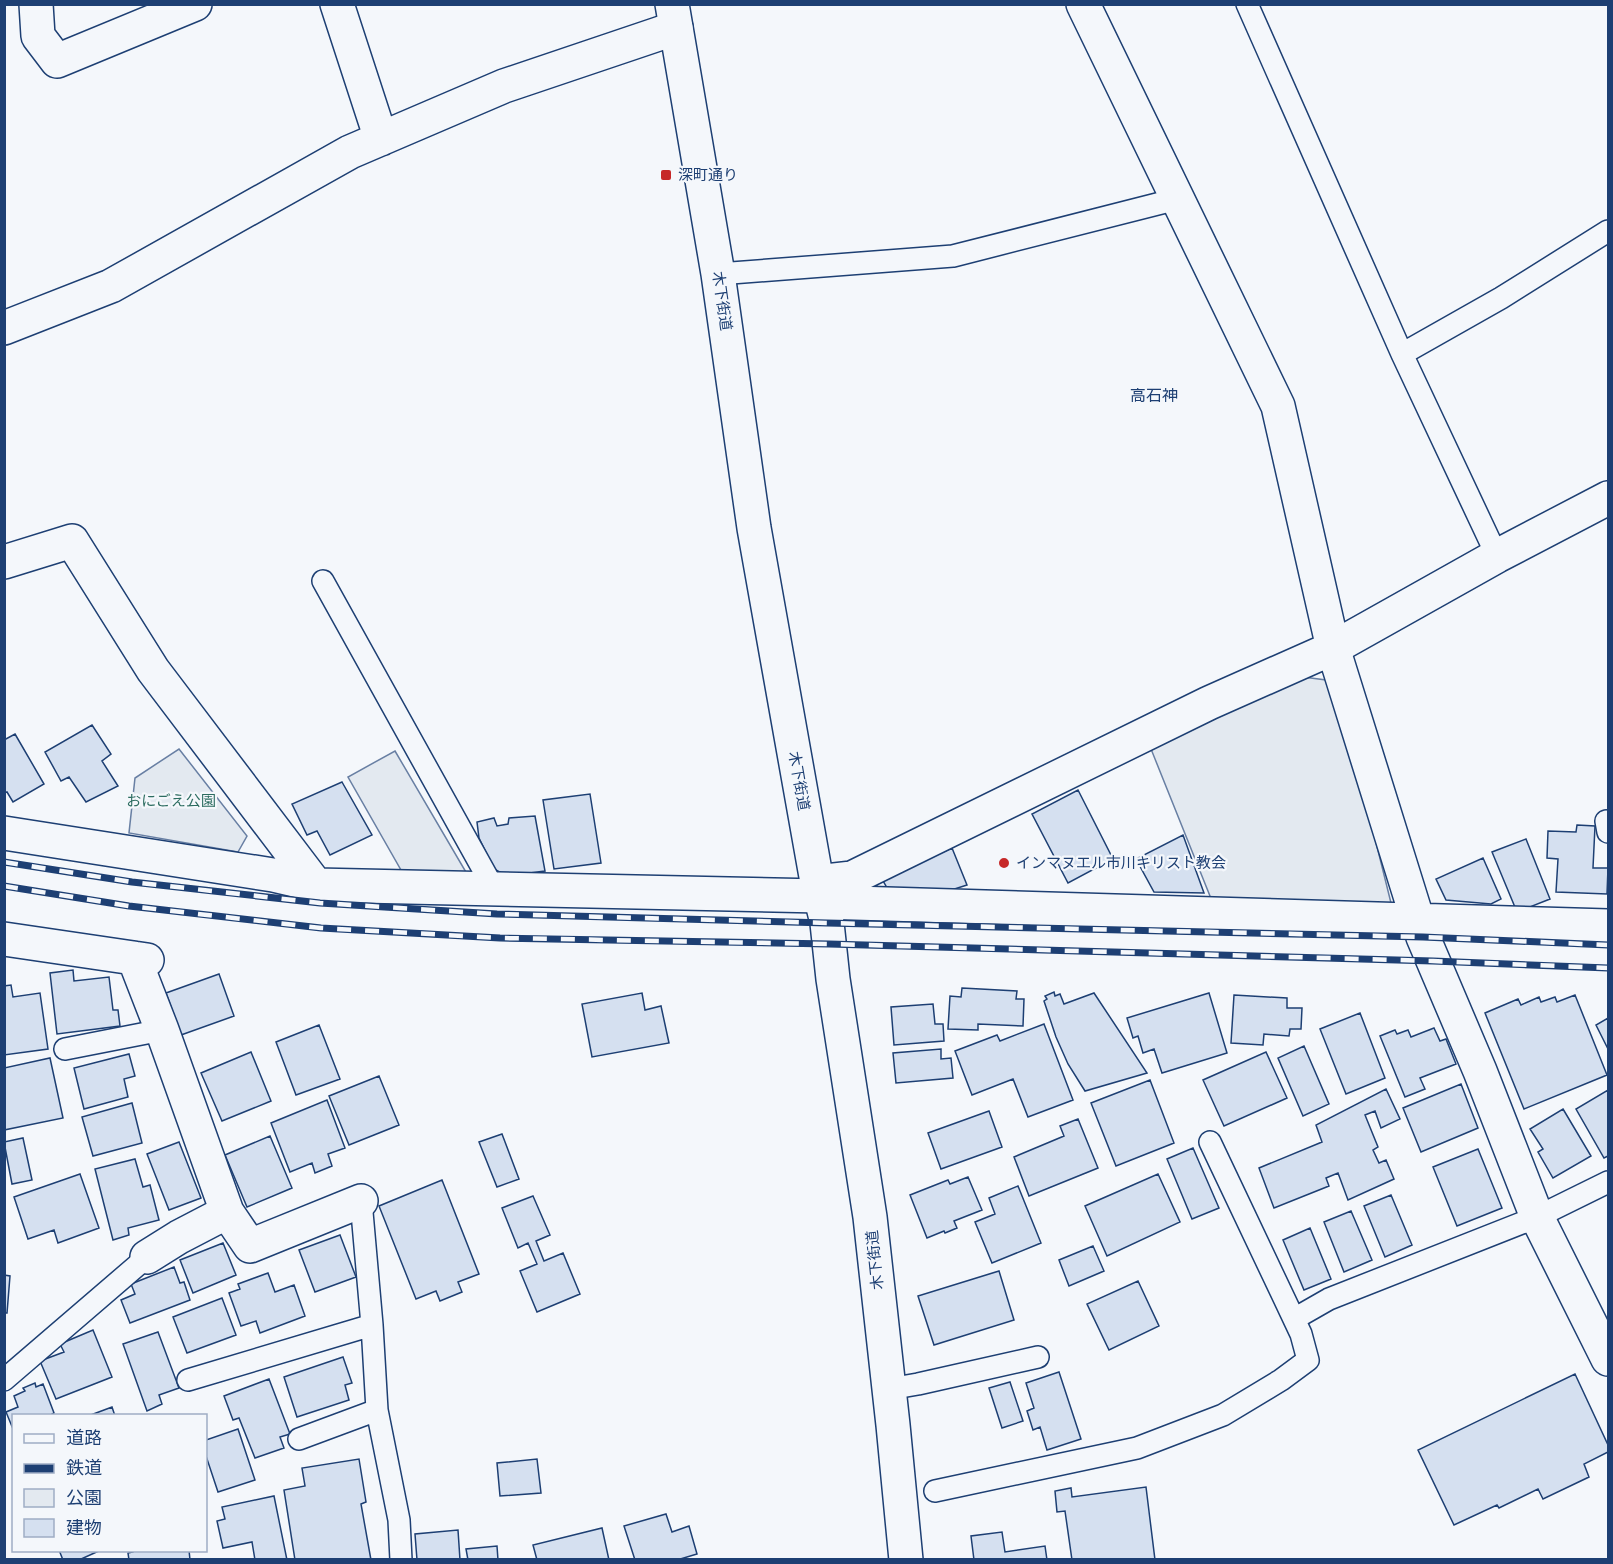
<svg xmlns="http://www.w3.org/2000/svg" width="1613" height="1564" font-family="Manrope,'Noto Sans JP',sans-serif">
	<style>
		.green { fill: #e3e9f0; stroke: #687fa3; stroke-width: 1.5 }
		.building { fill: #d5e0f0; stroke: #1d3f73; stroke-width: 1.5 }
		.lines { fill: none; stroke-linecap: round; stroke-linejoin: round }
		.service-casing { stroke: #1d3f73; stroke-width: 24 }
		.minor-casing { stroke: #1d3f73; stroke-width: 36 }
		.primary-casing { stroke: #1d3f73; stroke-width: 36 }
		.service { stroke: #f4f7fb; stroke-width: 21 }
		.minor { stroke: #f4f7fb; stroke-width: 33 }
		.primary { stroke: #f4f7fb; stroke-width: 33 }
		.rail-casing { stroke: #1d3f73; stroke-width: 7 }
		.rail { stroke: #f4f7fb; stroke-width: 4.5; stroke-dasharray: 14; stroke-linecap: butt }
		.poi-dot { fill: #c62828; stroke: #f4f7fb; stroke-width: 2 }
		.labels { text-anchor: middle; stroke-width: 4.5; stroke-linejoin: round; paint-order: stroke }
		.poi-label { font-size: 15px; fill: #1d3f73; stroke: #f4f7fb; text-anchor: start }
		.street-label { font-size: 15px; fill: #1d3f73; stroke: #f4f7fb }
		.park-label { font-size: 15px; fill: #2c6c60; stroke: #f4f7fb }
		.neighbourhood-label { font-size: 16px; fill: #1d3f73; stroke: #f4f7fb }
	</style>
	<rect width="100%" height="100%" fill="#f4f7fb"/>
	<path class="green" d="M 1303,677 L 1326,680 L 1364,794 L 1392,907 L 1214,906 L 1151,749 Z
		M 179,749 L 247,836 L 238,852 L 129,833 L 135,778 Z
		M 395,751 L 470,879 L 405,877 L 348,777 Z"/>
	<path class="building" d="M 92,725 L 111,754 L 102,761 L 118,786 L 86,802 L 69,777 L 61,781 L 45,752 Z
		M 15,734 L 44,784 L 13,802 L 7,792 L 4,793 L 4,740 Z
		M 342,782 L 372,835 L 330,855 L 317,831 L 307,835 L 292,804 Z
		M 1078,790 L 1113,859 L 1068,883 L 1032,814 Z
		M 590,794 L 601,863 L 554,869 L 543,800 Z
		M 535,816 L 545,871 L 507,876 L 494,869 L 479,838 L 477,822 L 494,818 L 497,826 L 508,824 L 509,818 Z
		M 1577,825 L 1595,826 L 1593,868 L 1608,868 L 1607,894 L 1556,892 L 1558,859 L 1547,858 L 1548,831 L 1576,832 Z
		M 1183,835 L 1204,893 L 1154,892 L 1136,859 Z
		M 1526,839 L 1550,899 L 1517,912 L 1492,852 Z
		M 952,848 L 967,885 L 942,893 L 890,893 L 882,879 Z
		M 1483,858 L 1501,899 L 1491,904 L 1446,900 L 1436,879 Z
		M 73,970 L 74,981 L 109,977 L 113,1010 L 118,1010 L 120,1026 L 57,1034 L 50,973 Z
		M 219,974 L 234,1016 L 181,1035 L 166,993 Z
		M 11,985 L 13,997 L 40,993 L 48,1049 L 4,1055 L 4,986 Z
		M 962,988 L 1017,991 L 1016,999 L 1024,999 L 1023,1026 L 978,1024 L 978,1030 L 948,1029 L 950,996 L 961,997 Z
		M 1054,992 L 1055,996 L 1060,994 L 1064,1004 L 1094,993 L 1147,1073 L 1085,1091 L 1068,1064 L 1056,1037 L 1044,1001 L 1047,999 L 1045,996 Z
		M 642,993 L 645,1010 L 661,1006 L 669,1043 L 592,1057 L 582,1004 Z
		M 1209,993 L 1227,1053 L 1162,1073 L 1154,1049 L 1143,1053 L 1138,1036 L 1133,1038 L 1127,1018 Z
		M 1234,995 L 1287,998 L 1287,1008 L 1302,1008 L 1301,1029 L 1290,1029 L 1289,1036 L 1264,1034 L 1263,1045 L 1231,1043 Z
		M 1575,995 L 1607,1075 L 1524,1109 L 1485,1013 L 1518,999 L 1521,1005 L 1539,997 L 1541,1002 L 1555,997 L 1557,1002 Z
		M 933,1004 L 935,1024 L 943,1024 L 944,1041 L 894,1045 L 891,1007 Z
		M 1360,1013 L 1385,1078 L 1346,1094 L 1320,1029 Z
		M 1608,1018 L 1608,1049 L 1596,1025 Z
		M 1044,1024 L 1073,1100 L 1028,1117 L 1013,1079 L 972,1095 L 955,1051 L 997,1035 L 1000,1041 Z
		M 319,1025 L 340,1079 L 296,1095 L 276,1042 Z
		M 1434,1028 L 1440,1041 L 1446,1039 L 1456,1064 L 1420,1078 L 1425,1089 L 1405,1097 L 1380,1036 L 1395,1030 L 1397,1034 L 1408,1030 L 1411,1037 Z
		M 1304,1046 L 1329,1104 L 1303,1116 L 1278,1058 Z
		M 941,1049 L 941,1059 L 951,1058 L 953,1078 L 896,1083 L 893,1053 Z
		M 251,1052 L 271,1101 L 222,1121 L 201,1073 Z
		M 1266,1052 L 1287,1098 L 1224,1126 L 1203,1080 Z
		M 129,1054 L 135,1076 L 124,1079 L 128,1097 L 84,1109 L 74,1068 Z
		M 50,1058 L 63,1118 L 4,1130 L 4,1068 Z
		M 379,1076 L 399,1125 L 349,1145 L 329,1096 Z
		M 1150,1080 L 1174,1143 L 1116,1166 L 1091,1103 Z
		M 1461,1084 L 1478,1128 L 1421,1152 L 1403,1108 Z
		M 1386,1089 L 1400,1119 L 1381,1128 L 1375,1111 L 1365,1115 L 1378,1147 L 1373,1150 L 1379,1163 L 1386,1160 L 1394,1179 L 1348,1200 L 1338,1173 L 1326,1178 L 1329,1186 L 1274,1208 L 1259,1168 L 1322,1142 L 1316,1125 Z
		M 1608,1090 L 1608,1156 L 1604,1158 L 1576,1109 Z
		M 327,1100 L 345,1148 L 328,1154 L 332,1166 L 315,1173 L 312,1163 L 290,1172 L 271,1123 Z
		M 132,1103 L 142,1143 L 93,1156 L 82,1117 Z
		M 1563,1109 L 1591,1156 L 1553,1178 L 1538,1152 L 1543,1149 L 1530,1129 Z
		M 989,1111 L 1002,1147 L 941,1169 L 928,1133 Z
		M 1078,1119 L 1098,1168 L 1029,1196 L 1014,1157 L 1064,1136 L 1060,1126 Z
		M 502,1134 L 519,1179 L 497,1187 L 479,1142 Z
		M 270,1136 L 292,1188 L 247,1207 L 225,1155 Z
		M 23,1138 L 32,1180 L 12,1184 L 4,1142 Z
		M 179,1142 L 201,1198 L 169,1210 L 147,1154 Z
		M 1193,1148 L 1219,1208 L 1192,1219 L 1167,1159 Z
		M 1478,1149 L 1502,1208 L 1457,1226 L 1433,1167 Z
		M 135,1159 L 143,1187 L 150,1185 L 159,1220 L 128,1228 L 129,1235 L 113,1240 L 95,1169 Z
		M 80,1174 L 99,1228 L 58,1243 L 54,1230 L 28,1239 L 14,1197 Z
		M 1158,1174 L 1180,1222 L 1107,1256 L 1085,1206 Z
		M 968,1177 L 982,1210 L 954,1221 L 957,1228 L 945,1233 L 944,1231 L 927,1238 L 910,1195 L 948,1180 L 950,1184 Z
		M 442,1180 L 479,1274 L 458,1282 L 462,1292 L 440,1301 L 436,1291 L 416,1299 L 379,1206 Z
		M 1018,1186 L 1041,1243 L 992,1263 L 975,1222 L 995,1214 L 989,1198 Z
		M 1391,1195 L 1412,1245 L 1385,1257 L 1364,1206 Z
		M 533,1196 L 550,1235 L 536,1241 L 544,1261 L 563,1253 L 580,1294 L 537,1312 L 520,1271 L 537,1264 L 528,1243 L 518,1248 L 502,1208 Z
		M 1351,1211 L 1372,1260 L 1344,1272 L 1324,1222 Z
		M 1310,1228 L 1331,1279 L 1304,1290 L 1283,1240 Z
		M 340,1235 L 356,1277 L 315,1292 L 299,1250 Z
		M 223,1243 L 236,1275 L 193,1293 L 180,1260 Z
		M 1093,1246 L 1104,1271 L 1069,1286 L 1059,1260 Z
		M 174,1267 L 180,1283 L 184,1282 L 190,1300 L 130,1323 L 121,1300 L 135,1294 L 131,1284 Z
		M 999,1271 L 1014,1320 L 934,1345 L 918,1296 Z
		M 268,1273 L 275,1292 L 294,1285 L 305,1316 L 260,1333 L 256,1321 L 241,1326 L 229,1293 L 240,1289 L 238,1284 Z
		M 4,1275 L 10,1276 L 7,1313 L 4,1313 Z
		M 1138,1281 L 1159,1326 L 1109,1350 L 1087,1304 Z
		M 222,1298 L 236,1335 L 187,1353 L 173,1317 Z
		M 93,1330 L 112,1377 L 56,1399 L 40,1361 L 64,1352 L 60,1344 Z
		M 158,1332 L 179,1388 L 159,1395 L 162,1404 L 147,1411 L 123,1344 Z
		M 343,1357 L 352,1383 L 345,1385 L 349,1400 L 297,1417 L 284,1377 Z
		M 1059,1372 L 1081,1439 L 1047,1450 L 1040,1427 L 1033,1430 L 1027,1411 L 1034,1408 L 1026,1383 Z
		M 1575,1374 L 1608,1445 L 1608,1452 L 1584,1464 L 1589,1477 L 1543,1499 L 1538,1489 L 1499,1508 L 1497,1505 L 1454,1525 L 1418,1450 Z
		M 269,1379 L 290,1434 L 280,1437 L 284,1448 L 255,1458 L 239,1418 L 233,1420 L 224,1396 Z
		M 1010,1382 L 1023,1421 L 1002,1428 L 989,1388 Z
		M 35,1383 L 36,1387 L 43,1384 L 54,1413 L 49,1416 L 14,1416 L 13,1429 L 6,1412 L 18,1407 L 14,1396 L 25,1391 L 23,1388 Z
		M 112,1407 L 115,1416 L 88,1416 Z
		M 238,1429 L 255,1480 L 218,1492 L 206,1456 L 206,1440 Z
		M 359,1459 L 366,1502 L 361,1504 L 371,1560 L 295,1560 L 284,1490 L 305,1486 L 302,1468 Z
		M 537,1459 L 541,1493 L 500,1496 L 497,1463 Z
		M 1146,1487 L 1155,1560 L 1072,1560 L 1065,1511 L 1057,1512 L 1055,1491 L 1071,1488 L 1072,1497 Z
		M 274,1496 L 287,1560 L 255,1560 L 252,1542 L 223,1548 L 217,1521 L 225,1519 L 222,1507 Z
		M 666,1514 L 672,1532 L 689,1526 L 697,1554 L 677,1560 L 635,1560 L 624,1526 Z
		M 602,1528 L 609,1560 L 537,1560 L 533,1545 Z
		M 458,1530 L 460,1560 L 417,1560 L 415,1534 Z
		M 1002,1532 L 1005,1552 L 1045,1546 L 1047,1560 L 974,1560 L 971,1536 Z
		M 497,1546 L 498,1560 L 468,1560 L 466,1549 Z
		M 59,1550 L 101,1550 L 79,1560 L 63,1560 Z
		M 133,1550 L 189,1550 L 190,1560 L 129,1560 L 128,1553 L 133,1552 Z"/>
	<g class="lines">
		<g class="service-casing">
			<path id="service" d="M 1247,4 L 1402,354 L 1497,556
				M 718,274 L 953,256 L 1177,199
				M 1402,354 L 1501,298 L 1608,231
				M 323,581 L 494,889
				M 1606,821 L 1608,832
				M 65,1049 L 162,1030
				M 361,1201 L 372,1325 L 377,1410 L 399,1520 L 401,1560
				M 1294,1319 L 1329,1299 L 1537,1217 L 1608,1182
				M 4,1380 L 147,1257
				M 188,1380 L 372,1325
				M 889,1389 L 918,1384 L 1038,1357
				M 299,1439 L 377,1410
				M 935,1491 L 1137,1448 L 1223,1415 L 1281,1380 L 1308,1360 L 1301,1334 L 1210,1142"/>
		</g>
		<g class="minor-casing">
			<path id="minor" d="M 36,4 L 38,36 L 57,61 L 195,4
				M 337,4 L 381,139
				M 1083,4 L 1278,406 L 1333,648 L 1423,937 L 1480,1071 L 1537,1217 L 1608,1359
				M 4,328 L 111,286 L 350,152 L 504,86 L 676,28
				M 4,562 L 72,541 L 153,670 L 316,885
				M 4,833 L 273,875 L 316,885 L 821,896
				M 817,882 L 852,878 L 1209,703 L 1333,648 L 1497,556 L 1608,498
				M 822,902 L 1608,926
				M 4,939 L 147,960
				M 134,958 L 162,1030 L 227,1212 L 250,1246 L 361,1201
				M 147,1257 L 179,1237 L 227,1212"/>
		</g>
		<g class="primary-casing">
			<path id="primary" d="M 672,4 L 718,274 L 754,528 L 817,882 L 827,923 L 833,979 L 870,1217 L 893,1425 L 906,1560"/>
		</g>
		<use href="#service" class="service"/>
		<use href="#minor" class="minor"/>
		<use href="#primary" class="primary"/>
		<g class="rail-casing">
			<path id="rail" d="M 4,862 L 132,882 L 320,903 L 497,914 L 827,923 L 1423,937 L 1608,945
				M 4,886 L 129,906 L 321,928 L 500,938 L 829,944 L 1433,961 L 1608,968"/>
		</g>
		<use href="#rail" class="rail"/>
	</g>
	<g class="poi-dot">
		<rect x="660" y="169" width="12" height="12" rx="3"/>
		<circle cx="1004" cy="863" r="6"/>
	</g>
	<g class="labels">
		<g class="poi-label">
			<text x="678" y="180">深町通り</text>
			<text x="1016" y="868">インマヌエル市川キリスト教会</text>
		</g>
		<g class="street-label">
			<text transform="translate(722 301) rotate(82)" y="5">木下街道</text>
			<text transform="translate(799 781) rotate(80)" y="5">木下街道</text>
			<text transform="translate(875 1260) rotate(-96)" y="5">木下街道</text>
		</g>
		<g class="park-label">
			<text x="171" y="806">おにごえ公園</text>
		</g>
		<g class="neighbourhood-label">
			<text x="1154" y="401">高石神</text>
		</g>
	</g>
	<rect width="1613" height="1564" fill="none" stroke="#1d3f73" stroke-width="12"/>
	<rect x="12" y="1414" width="195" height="138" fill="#f4f7fb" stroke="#9eadc5" stroke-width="1.5"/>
	<rect x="24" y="1434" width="30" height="9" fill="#f4f7fb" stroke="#9eadc5" stroke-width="1.5"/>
	<text x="66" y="1444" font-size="18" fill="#1d3f73">道路</text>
	<rect x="24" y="1464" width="30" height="9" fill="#1d3f73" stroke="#9eadc5" stroke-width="1.5"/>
	<text x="66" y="1474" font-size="18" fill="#1d3f73">鉄道</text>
	<rect x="24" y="1489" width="30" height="18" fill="#e3e9f0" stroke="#9eadc5" stroke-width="1.5"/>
	<text x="66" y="1504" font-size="18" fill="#1d3f73">公園</text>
	<rect x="24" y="1519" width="30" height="18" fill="#d5e0f0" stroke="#9eadc5" stroke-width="1.5"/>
	<text x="66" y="1534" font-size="18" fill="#1d3f73">建物</text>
</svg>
